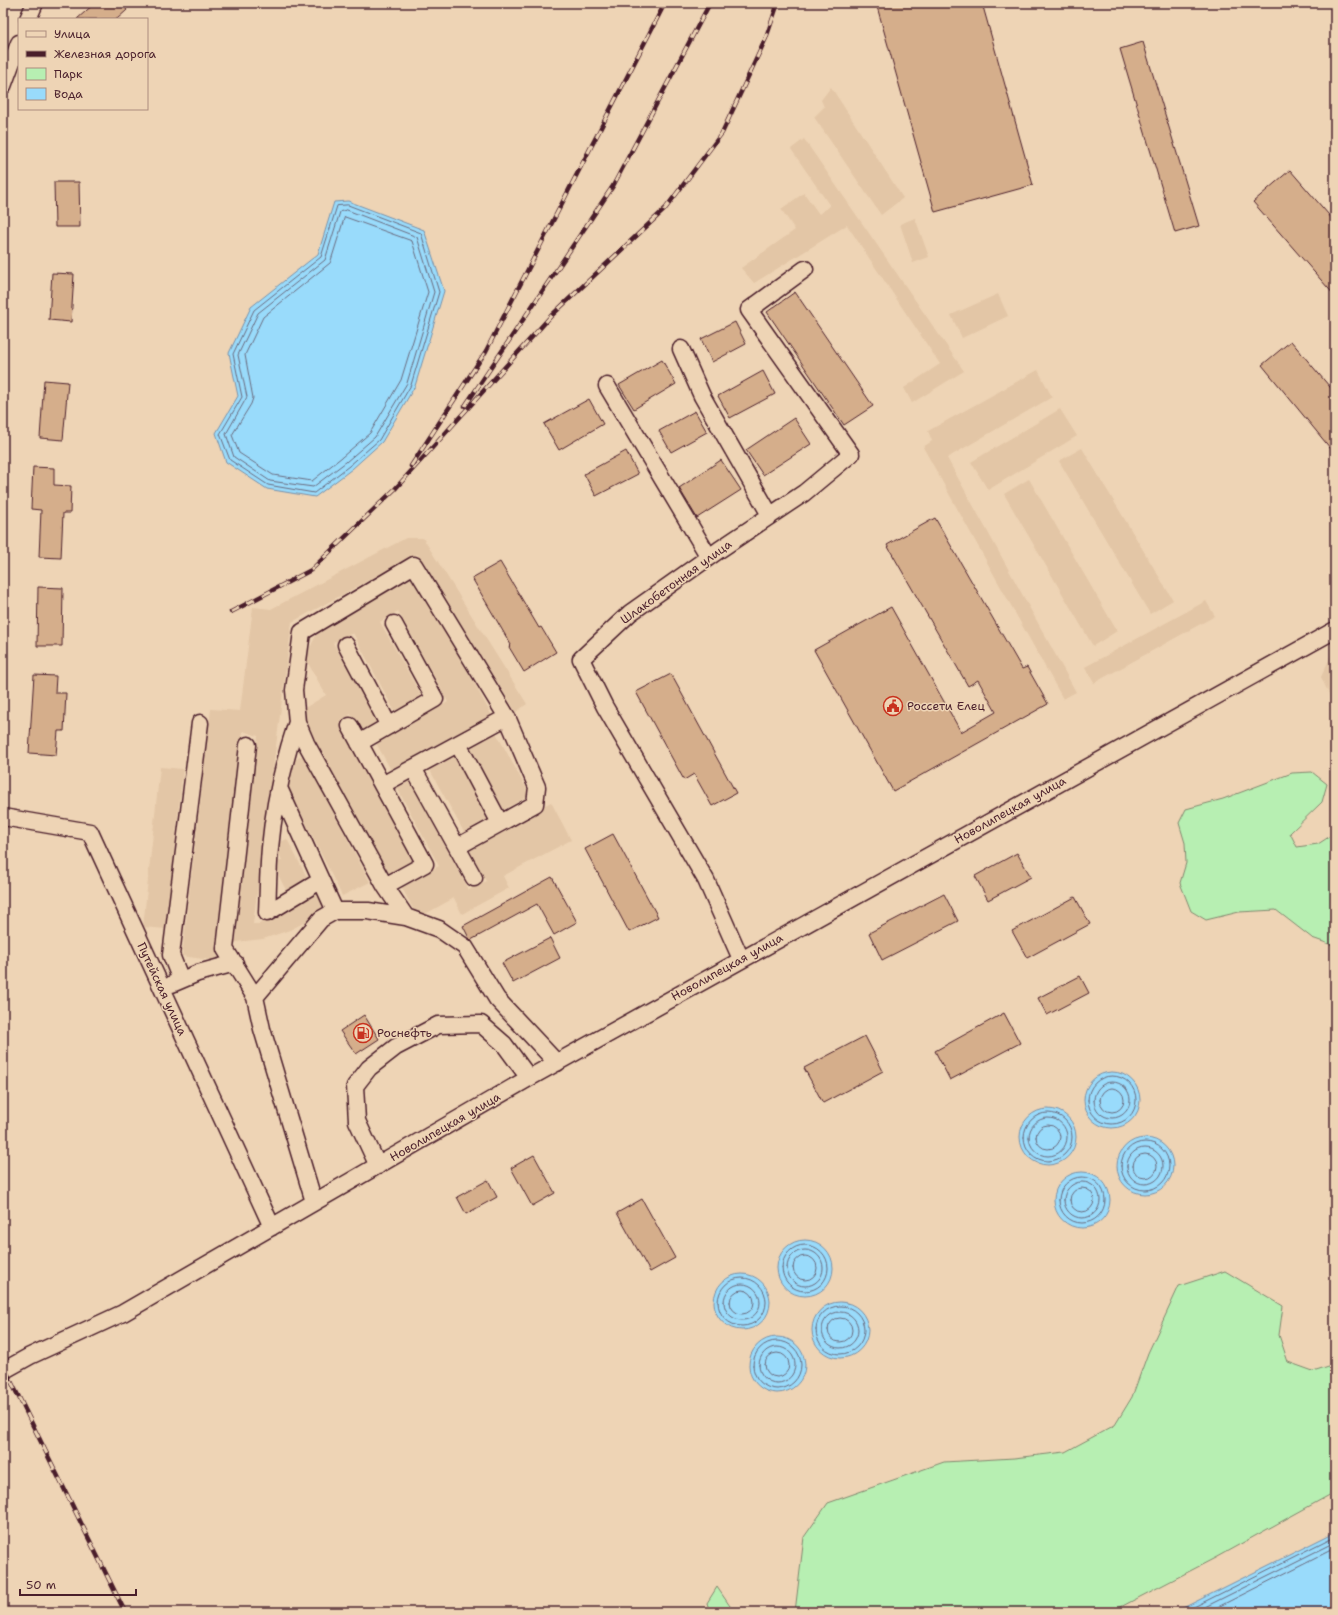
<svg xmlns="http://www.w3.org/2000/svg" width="1338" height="1615" font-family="'Shantell Sans',sans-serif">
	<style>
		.built { fill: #e3c6a6 }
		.green { fill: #b7efb2; stroke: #80876e }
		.water { fill: #99dbfb; stroke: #7990a8 }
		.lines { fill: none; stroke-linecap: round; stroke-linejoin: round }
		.shore { stroke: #6a6a7e; stroke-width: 1 }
		.building { fill: #d5ae8b; stroke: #4a1f2b }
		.minor-casing { stroke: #4a1f2b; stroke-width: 19 }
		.minor { stroke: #eed4b5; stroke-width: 16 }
		.rail-casing { stroke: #4a1f2b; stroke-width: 4.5 }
		.rail { stroke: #eed4b5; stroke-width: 3; stroke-dasharray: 9; stroke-linecap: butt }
		.labels { text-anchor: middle; stroke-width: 3; stroke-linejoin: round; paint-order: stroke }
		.street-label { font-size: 12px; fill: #4a1f2b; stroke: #eed4b5 }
		.poi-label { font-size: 12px; fill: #4a1f2b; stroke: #eed4b5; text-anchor: start }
	</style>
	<rect width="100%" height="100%" fill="#eed4b5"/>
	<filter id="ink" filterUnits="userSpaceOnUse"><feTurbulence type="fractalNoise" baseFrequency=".025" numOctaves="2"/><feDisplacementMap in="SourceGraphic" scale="8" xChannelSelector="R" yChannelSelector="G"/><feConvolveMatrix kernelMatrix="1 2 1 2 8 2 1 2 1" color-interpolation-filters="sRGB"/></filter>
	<g filter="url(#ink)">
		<path class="built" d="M 831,87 L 903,198 L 881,215 L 814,117 L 824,107 L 821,100 Z
			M 804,139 L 964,371 L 912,403 L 904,388 L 940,364 L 847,225 L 754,283 L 741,268 L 795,230 L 781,209 L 804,193 L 819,214 L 830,206 L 791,149 Z
			M 915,218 L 929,257 L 913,263 L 900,224 Z
			M 998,294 L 1008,316 L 962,338 L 951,315 Z
			M 1038,370 L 1052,397 L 947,458 L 1076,692 L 1063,699 L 923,447 L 932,441 L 928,431 Z
			M 1060,409 L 1077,436 L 988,490 L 971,462 Z
			M 1082,448 L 1173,600 L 1150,614 L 1059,461 Z
			M 1029,479 L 1117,631 L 1093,646 L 1004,494 Z
			M 406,538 L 423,538 L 527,704 L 516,712 L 417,554 L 292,622 L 253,924 L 259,924 L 317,894 L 326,911 L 290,930 L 263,939 L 236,942 L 234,936 L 258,736 L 243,731 L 217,961 L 182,956 L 211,709 L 240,711 L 253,607 L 271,609 Z
			M 416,576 L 492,716 L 391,770 L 376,743 L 448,702 L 398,611 L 380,622 L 422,697 L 395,712 L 353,633 L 333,643 L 379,722 L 362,733 L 351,714 L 340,721 L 414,864 L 388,877 L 300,711 L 326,695 L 305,658 L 321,625 Z
			M 1206,601 L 1215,616 L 1094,683 L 1085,667 Z
			M 1335,647 L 1335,707 L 1321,677 Z
			M 495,731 L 530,795 L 503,810 L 468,746 Z
			M 452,751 L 489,818 L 464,832 L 427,765 Z
			M 303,755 L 370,882 L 342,896 L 286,783 L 292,762 Z
			M 160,767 L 183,769 L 166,929 L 143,927 Z
			M 409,779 L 469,890 L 486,881 L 467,847 L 551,802 L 571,840 L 503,876 L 509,888 L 462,914 L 454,898 L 418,918 L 401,886 L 439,866 L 396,786 Z
			M 287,839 L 309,881 L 287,892 L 273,865 L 282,860 L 274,845 Z"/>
		<path class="green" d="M 1312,772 L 1327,784 L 1322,802 L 1290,833 L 1297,847 L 1318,844 L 1335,833 L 1335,946 L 1312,938 L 1276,910 L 1239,912 L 1206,920 L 1191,911 L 1180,883 L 1186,863 L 1185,843 L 1179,823 L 1186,809 L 1223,799 L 1292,773 Z
			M 1225,1271 L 1283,1306 L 1279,1335 L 1288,1362 L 1313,1371 L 1335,1364 L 1335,1492 L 1215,1558 L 1111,1612 L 795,1612 L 804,1537 L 828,1503 L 944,1462 L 1014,1458 L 1065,1452 L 1115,1425 L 1132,1397 L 1148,1353 L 1179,1286 Z
			M 717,1587 L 734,1612 L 710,1612 L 707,1603 Z"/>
		<path class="water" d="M 348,201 L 424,230 L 444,291 L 415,386 L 382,442 L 352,469 L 315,497 L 267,489 L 226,462 L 216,433 L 238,396 L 229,353 L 251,307 L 318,254 L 334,202 Z
			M1084 1100a28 28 0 1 1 56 0a28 28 0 1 1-56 0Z
			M1020 1137a28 28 0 1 1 56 0a28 28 0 1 1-56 0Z
			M1117 1166a28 28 0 1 1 56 0a28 28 0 1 1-56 0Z
			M1054 1200a28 28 0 1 1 56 0a28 28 0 1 1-56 0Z
			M777 1268a28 28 0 1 1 56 0a28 28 0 1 1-56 0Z
			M714 1302a28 28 0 1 1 56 0a28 28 0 1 1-56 0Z
			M812 1330a28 28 0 1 1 56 0a28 28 0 1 1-56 0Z
			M749 1365a28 28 0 1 1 56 0a28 28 0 1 1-56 0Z
			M 1335,1532 L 1335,1612 L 1175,1612 Z"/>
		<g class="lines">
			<path class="shore" d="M 348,205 L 421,233 L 439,292 L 411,385 L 379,440 L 349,466 L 314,493 L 268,485 L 230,460 L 220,434 L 242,397 L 233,354 L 254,310 L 321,257 L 337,206 Z
				M 347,210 L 417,237 L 434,292 L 407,383 L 375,437 L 346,462 L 313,487 L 270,481 L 234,457 L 226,434 L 247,397 L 238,355 L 258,313 L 325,260 L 340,212 Z
				M 345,217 L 412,241 L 428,292 L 401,380 L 370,433 L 342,457 L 312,481 L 273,475 L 239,453 L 232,435 L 251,404 L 253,398 L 245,355 L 263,317 L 330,263 Z
				M1088 1100a24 24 0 1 1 48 0a24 24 0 1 1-48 0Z
				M1094 1100a18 18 0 1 1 36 0a18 18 0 1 1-36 0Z
				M1100 1100a12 12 0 1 1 24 0a12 12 0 1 1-24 0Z
				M1024 1137a24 24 0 1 1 48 0a24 24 0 1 1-48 0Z
				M1029 1137a19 19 0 1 1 38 0a19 19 0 1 1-38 0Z
				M1036 1137a12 12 0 1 1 24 0a12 12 0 1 1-24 0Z
				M1121 1166a24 24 0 1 1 48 0a24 24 0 1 1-48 0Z
				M1127 1166a18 18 0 1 1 36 0a18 18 0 1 1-36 0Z
				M1133 1166a12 12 0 1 1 24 0a12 12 0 1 1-24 0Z
				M1059 1200a23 23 0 1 1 46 0a23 23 0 1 1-46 0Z
				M1064 1200a18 18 0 1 1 36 0a18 18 0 1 1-36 0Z
				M1070 1200a12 12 0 1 1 24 0a12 12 0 1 1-24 0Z
				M782 1268a23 23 0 1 1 46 0a23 23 0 1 1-46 0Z
				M787 1268a18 18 0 1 1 36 0a18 18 0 1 1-36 0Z
				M793 1268a12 12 0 1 1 24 0a12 12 0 1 1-24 0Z
				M718 1302a24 24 0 1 1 48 0a24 24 0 1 1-48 0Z
				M724 1302a18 18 0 1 1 36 0a18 18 0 1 1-36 0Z
				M730 1302a12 12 0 1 1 24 0a12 12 0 1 1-24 0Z
				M816 1330a24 24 0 1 1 48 0a24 24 0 1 1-48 0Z
				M822 1330a18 18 0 1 1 36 0a18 18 0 1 1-36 0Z
				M828 1330a12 12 0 1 1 24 0a12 12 0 1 1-24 0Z
				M753 1365a24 24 0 1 1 48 0a24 24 0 1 1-48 0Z
				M759 1365a18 18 0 1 1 36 0a18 18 0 1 1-36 0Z
				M765 1365a12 12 0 1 1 24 0a12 12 0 1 1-24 0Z
				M 1184,1612 L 1335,1536
				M 1195,1612 L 1335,1542
				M 1208,1612 L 1335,1548"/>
		</g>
		<path class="building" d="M 95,3 L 121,3 L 127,10 L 117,19 L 77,19 Z
			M 876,3 L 982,3 L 1033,185 L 935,212 Z
			M 1143,42 L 1199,226 L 1175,233 L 1120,49 Z
			M 1290,170 L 1335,222 L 1335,296 L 1253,202 Z
			M 54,182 L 79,182 L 80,227 L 55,227 Z
			M 52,273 L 74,274 L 71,322 L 49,320 Z
			M 795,292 L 873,406 L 844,425 L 767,312 Z
			M 735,322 L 746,344 L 712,362 L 701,339 Z
			M 1291,341 L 1335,393 L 1335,454 L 1262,365 Z
			M 662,360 L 676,384 L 634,409 L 619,385 Z
			M 763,371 L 775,394 L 730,418 L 718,396 Z
			M 44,380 L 68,382 L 63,440 L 40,438 Z
			M 589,399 L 603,424 L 559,450 L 544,424 Z
			M 695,411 L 707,432 L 671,452 L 659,431 Z
			M 794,418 L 811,444 L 763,475 L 746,450 Z
			M 626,451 L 638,474 L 596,496 L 584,474 Z
			M 721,460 L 741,490 L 697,518 L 679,488 Z
			M 33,467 L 54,468 L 54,485 L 71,486 L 70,513 L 63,513 L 61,558 L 39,557 L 41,510 L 31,509 Z
			M 935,518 L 1022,669 L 1027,667 L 1048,704 L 893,791 L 814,650 L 891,607 L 961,732 L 996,712 L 978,680 L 968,686 L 887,545 Z
			M 500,562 L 539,628 L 541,627 L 556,652 L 524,672 L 509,647 L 511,645 L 472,578 Z
			M 38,587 L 63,588 L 62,646 L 37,646 Z
			M 671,674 L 736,793 L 712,806 L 694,774 L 684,780 L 636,692 Z
			M 34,675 L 56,676 L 55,693 L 66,693 L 64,731 L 58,731 L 56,755 L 29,753 Z
			M 613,834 L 658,917 L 629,932 L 585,849 Z
			M 1017,853 L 1031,877 L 988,900 L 975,876 Z
			M 552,877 L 577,922 L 554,935 L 537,904 L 471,940 L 469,938 L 463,926 Z
			M 944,894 L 958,921 L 882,960 L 869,933 Z
			M 1075,897 L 1090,924 L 1027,958 L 1012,931 Z
			M 550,938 L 560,958 L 513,983 L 502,963 Z
			M 1080,976 L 1089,993 L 1047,1015 L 1038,998 Z
			M 1004,1013 L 1020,1043 L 950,1080 L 935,1051 Z
			M 364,1015 L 379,1039 L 356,1054 L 340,1031 Z
			M 865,1036 L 883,1071 L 823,1103 L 804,1068 Z
			M 534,1155 L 555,1193 L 532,1206 L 511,1168 Z
			M 488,1180 L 497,1197 L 466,1214 L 457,1197 Z
			M 642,1199 L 675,1258 L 650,1272 L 617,1213 Z"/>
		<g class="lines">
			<g class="minor-casing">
				<path id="minor" d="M 28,19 L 35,3
					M 3,86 L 19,43
					M 681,349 L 702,396 L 770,515
					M 607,386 L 709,557
					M 346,645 L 389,726
					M 297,722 C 283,763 274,805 270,848 C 268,870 268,891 267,913 L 320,881
					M 350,726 L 425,864 L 385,886
					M 359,743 L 435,699 L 394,624
					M 458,744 L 500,823
					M 248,745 L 225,949 L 255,997 L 262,1029 L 314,1202
					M 413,768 L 474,878
					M 382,785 L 507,717
					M 279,788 L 335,911
					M 3,817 L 90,832 L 272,1227
					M 406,917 L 385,886 L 306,743 L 297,722 L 294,690 L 302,632 L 414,565 L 507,717 L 537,787 L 535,804 L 457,847
					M 741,959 L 706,880 L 605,707 L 581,659 L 630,613 L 719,550 L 804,493 L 851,454 L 749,310 L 805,269
					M 181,980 L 171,955 L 200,723
					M 172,984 L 198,973 L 235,963
					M 255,997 L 321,919 L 335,911 L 368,911 L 406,917 L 439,929 L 465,947 L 497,999 L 557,1063
					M 378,1166 L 357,1121 L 355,1086 L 369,1068 L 396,1047 L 438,1025 L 481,1024 L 504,1044 L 529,1078
					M 3,1371 L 30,1356 L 123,1313 L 529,1078 L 1335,630"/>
			</g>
			<use href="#minor" class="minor"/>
			<g class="rail-casing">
				<path id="rail" d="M 465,406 L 613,186 L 710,3
					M 411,466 L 486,351 L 665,3
					M 231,612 L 311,570 L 395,489 L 551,316 L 665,209 L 722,133 L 766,38 L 778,3
					M 3,1365 L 125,1612"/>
			</g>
			<use href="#rail" class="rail"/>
		</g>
	</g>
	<defs>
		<g id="civic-ring" transform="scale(1)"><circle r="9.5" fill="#eed4b5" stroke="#c8321e" stroke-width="1.5"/><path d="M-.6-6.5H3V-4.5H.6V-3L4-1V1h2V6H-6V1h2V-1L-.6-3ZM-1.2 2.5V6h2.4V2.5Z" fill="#c8321e"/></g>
		<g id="fuel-ring" transform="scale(1)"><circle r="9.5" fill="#eed4b5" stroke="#c8321e" stroke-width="1.5"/><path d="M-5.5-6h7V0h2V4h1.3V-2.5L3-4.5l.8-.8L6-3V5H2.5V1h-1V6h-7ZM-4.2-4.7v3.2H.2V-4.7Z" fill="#c8321e"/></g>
	</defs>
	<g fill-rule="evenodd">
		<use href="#civic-ring" x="893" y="706"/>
		<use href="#fuel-ring" x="363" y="1033"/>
	</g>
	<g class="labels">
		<g class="street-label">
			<text transform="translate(676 582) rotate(-36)" y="4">Шлакобетонная улица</text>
			<text transform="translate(1010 810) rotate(-29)" y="4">Новолипецкая улица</text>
			<text transform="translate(727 967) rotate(-29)" y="4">Новолипецкая улица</text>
			<text transform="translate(162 989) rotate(65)" y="4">Путейская улица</text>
			<text transform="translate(445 1127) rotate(-30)" y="4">Новолипецкая улица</text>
		</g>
		<g class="poi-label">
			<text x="907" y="710">Россети Елец</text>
			<text x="377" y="1037">Роснефть</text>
		</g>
	</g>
	<rect width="1338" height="1615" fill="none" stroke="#eed4b5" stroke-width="16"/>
	<rect x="8" y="8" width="1322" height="1599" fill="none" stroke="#4a1f2b" stroke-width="1.5" filter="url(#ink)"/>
	<rect x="18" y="18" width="130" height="92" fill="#eed4b5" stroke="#ac8c7e"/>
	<rect x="26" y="31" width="20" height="6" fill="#eed4b5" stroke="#ac8c7e"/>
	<text x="54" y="38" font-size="12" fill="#4a1f2b">Улица</text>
	<rect x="26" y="51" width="20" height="6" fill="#4a1f2b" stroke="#ac8c7e"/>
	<text x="54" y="58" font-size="12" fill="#4a1f2b">Железная дорога</text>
	<rect x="26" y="68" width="20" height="12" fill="#b7efb2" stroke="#ac8c7e"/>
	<text x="54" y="78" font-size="12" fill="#4a1f2b">Парк</text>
	<rect x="26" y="88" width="20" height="12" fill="#99dbfb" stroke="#ac8c7e"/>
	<text x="54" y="98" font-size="12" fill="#4a1f2b">Вода</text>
	<path d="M20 1589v6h116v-6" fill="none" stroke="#4a1f2b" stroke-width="2"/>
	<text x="26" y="1589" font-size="12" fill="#4a1f2b" stroke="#eed4b5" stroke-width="3" paint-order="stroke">50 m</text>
</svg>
